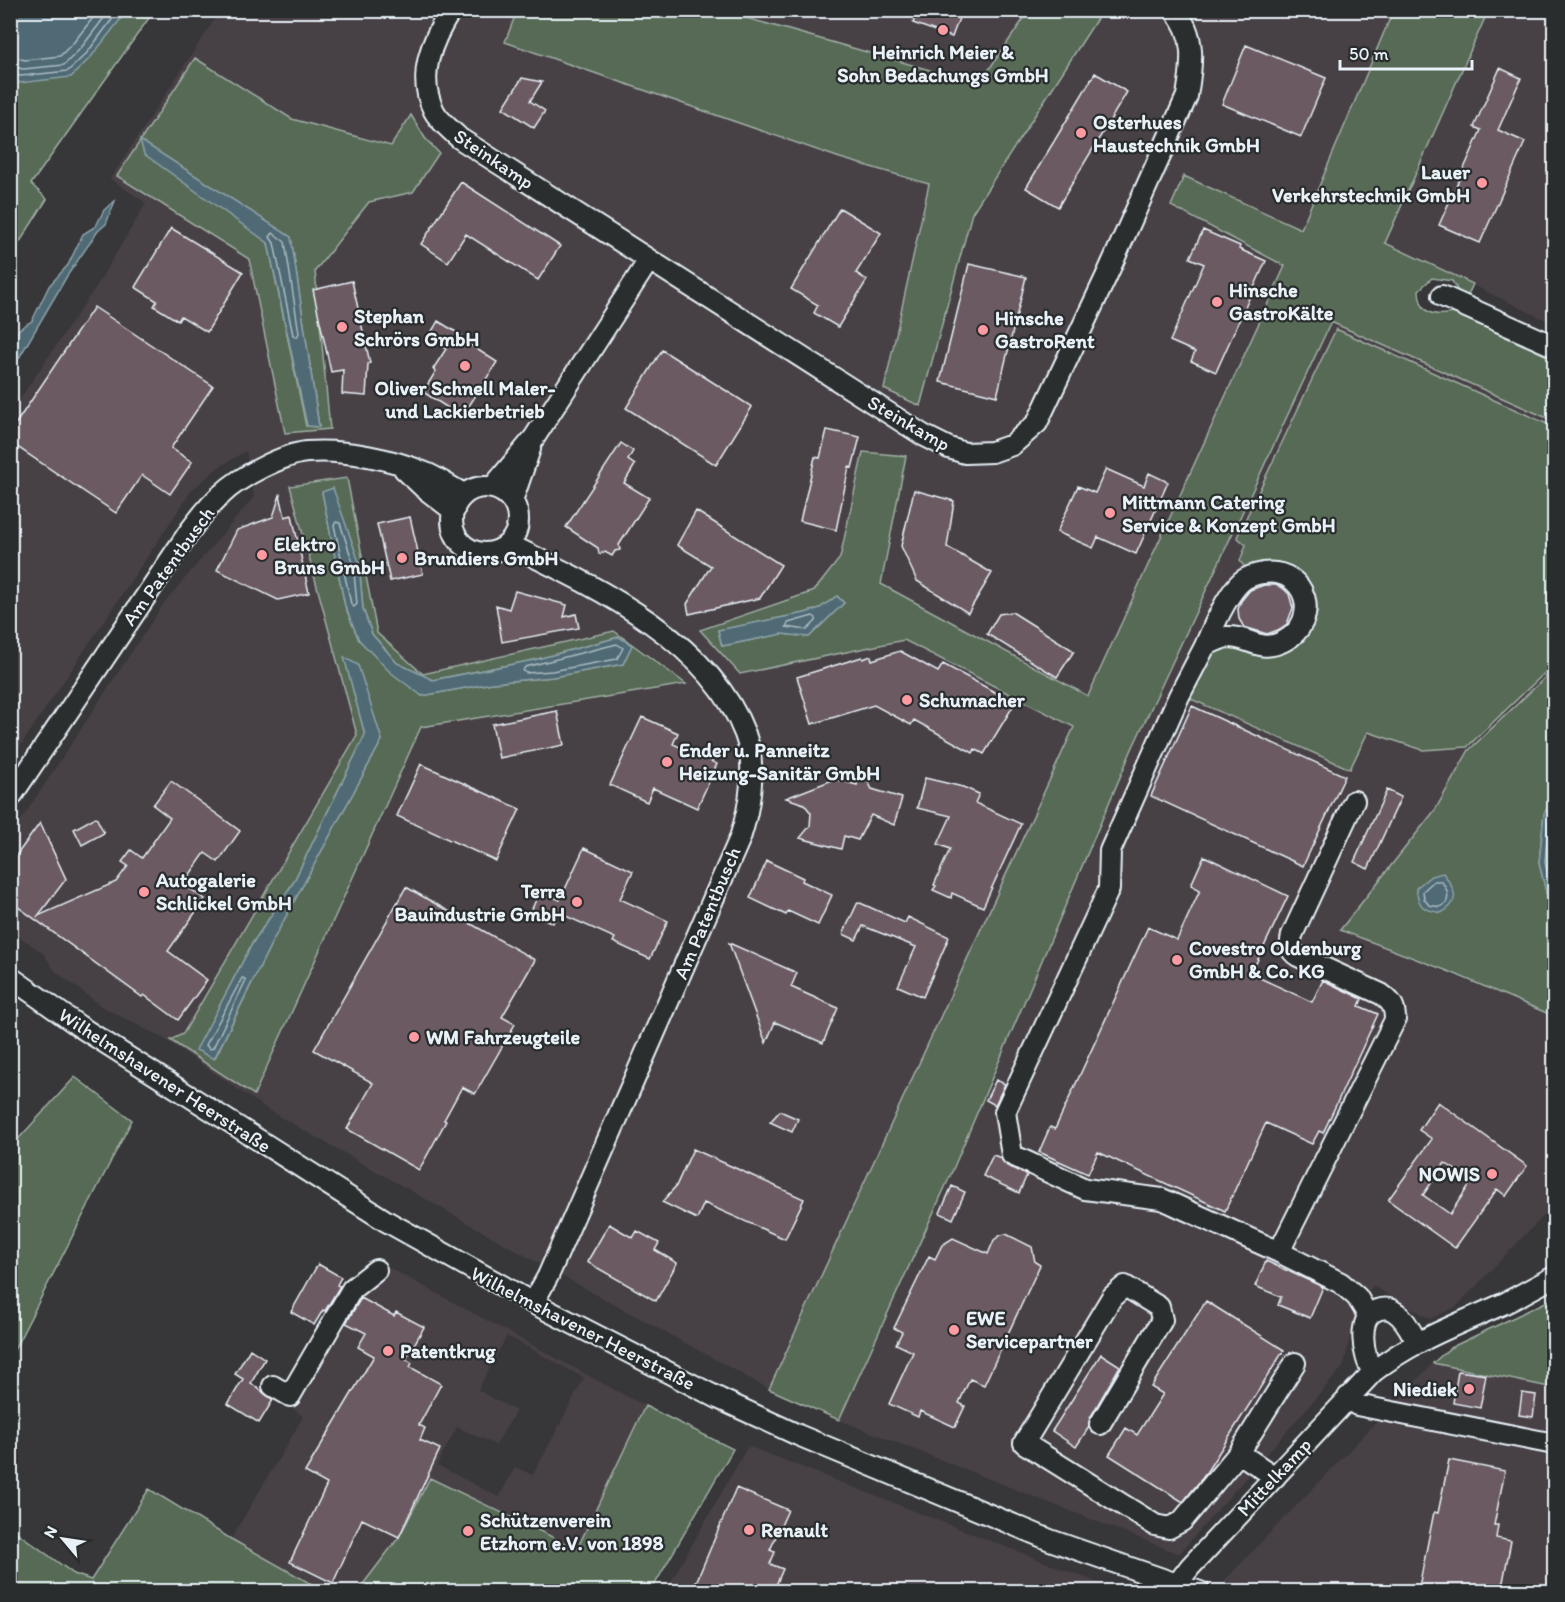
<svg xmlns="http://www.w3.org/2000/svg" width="1565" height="1602" font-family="Itim,sans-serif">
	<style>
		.built { fill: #474145; fill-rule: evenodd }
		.green { fill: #576a54; stroke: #a0aea6; stroke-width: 1.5; fill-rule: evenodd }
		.water { fill: #4f6b74; stroke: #8ca1a9; stroke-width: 1.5 }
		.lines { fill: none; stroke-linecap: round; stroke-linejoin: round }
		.shore { stroke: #abbbc3; stroke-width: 1.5 }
		.building { fill: #6c5a62; stroke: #e8f1f8; stroke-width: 1.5; fill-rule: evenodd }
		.minor-casing { stroke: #e8f1f8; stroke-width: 24 }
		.minor { stroke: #2a2d2e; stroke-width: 20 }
		.poi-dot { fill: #ff9aa2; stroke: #2a2d2e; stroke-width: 2 }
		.labels { text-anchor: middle; stroke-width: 4.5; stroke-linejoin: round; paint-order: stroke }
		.poi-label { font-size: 20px; font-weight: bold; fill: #e8f1f8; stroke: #2a2d2e; text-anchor: start }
		.street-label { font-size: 20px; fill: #e8f1f8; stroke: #2a2d2e }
	</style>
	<rect width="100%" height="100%" fill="#373638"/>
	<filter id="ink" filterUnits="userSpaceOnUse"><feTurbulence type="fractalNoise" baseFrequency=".0167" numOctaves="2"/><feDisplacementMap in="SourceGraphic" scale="12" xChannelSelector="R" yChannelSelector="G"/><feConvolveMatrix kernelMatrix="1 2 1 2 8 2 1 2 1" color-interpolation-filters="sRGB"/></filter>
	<g filter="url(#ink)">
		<path class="built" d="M 220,11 L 517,11 L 505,42 L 840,158 L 929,184 L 885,388 L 920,406 L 972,213 L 1102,11 L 1393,11 L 1301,229 L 1184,177 L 1172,206 L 1285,265 L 1088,696 L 880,584 L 906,457 L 863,452 L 840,558 L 814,591 L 700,630 L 740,674 L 903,640 L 1074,727 L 769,1389 L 533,1260 L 268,1110 L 166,1040 L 101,1006 L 55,971 L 43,953 L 11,931 L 11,835 L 164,603 L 254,497 L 246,451 L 219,467 L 192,490 L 11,760 L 11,412 L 97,285 L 146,203 L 110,179 ZM 195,58 L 292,119 L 392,146 L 411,116 L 425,138 L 439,152 L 413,192 L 369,202 L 315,271 L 330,429 L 285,433 L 249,259 L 117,176 ZM 348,478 L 377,633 L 423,674 L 614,631 L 685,685 L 421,727 L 254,1095 L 171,1040 L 183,1034 L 357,735 L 291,486 Z
			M 722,11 L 1029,11 L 980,84 Z
			M 1488,11 L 1554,11 L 1554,324 L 1385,243 Z
			M 1331,322 L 1554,421 L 1554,669 L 1469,750 L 1435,810 L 1341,930 L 1554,1016 L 1554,1205 L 1456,1307 L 1430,1319 L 1373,1286 L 1363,1298 L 1349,1340 L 1344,1366 L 1179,1554 L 839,1420 L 951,1174 L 1132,749 Z
			M 375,1260 L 645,1406 L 577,1550 L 430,1478 L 399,1537 L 357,1591 L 324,1591 L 231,1539 L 303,1417 L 292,1408 ZM 507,1336 L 584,1378 L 533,1475 L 515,1467 L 499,1497 L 437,1465 L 457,1427 L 496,1445 L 516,1411 L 478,1390 Z
			M 1433,1363 L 1554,1388 L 1554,1591 L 1248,1592 L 1223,1582 Z
			M 748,1446 L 1119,1591 L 665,1592 Z"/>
		<path class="green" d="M 11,11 L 154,11 L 31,184 L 47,199 L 11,256 Z
			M 517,11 L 722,11 L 979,84 L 1029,11 L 1102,11 L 972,213 L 920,406 L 884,389 L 929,184 L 840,158 L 505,42 Z
			M 1393,11 L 1488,11 L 1385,243 L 1473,284 L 1467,297 L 1459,293 L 1452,281 L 1432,278 L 1419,290 C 1420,314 1433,317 1454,313 L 1554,359 L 1554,421 L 1331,322 L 1132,749 L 951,1174 L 839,1420 L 769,1389 L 1074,727 L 904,640 L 740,674 L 700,630 L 814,591 L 840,558 L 863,452 L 906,456 L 881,584 L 1088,696 L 1285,266 L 1171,206 L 1184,176 L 1301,229 ZM 837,596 L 844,603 L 809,637 L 782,634 L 722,646 L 718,630 L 805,613 L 820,608 Z
			M 195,58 L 292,119 L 391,146 L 411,115 L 425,138 L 439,153 L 413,192 L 369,202 L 315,271 L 330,429 L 285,433 L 249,259 L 117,176 ZM 291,237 L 319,426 L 319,427 L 306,426 L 268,243 Z
			M 1336,329 L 1554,427 L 1554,664 L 1467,747 L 1423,750 L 1368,732 L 1350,769 L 1184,696 L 1209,654 L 1224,644 C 1231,645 1239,645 1246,648 C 1253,650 1261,655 1268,655 C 1292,656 1312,635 1316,613 C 1320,593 1301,569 1282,563 C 1272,560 1256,566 1246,569 L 1240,561 L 1246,545 L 1237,537 Z
			M 347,478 L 377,633 L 423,674 L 614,631 L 686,684 L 421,727 L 254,1095 L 170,1040 L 183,1034 L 357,735 L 290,486 ZM 322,492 L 359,562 L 363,609 L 372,634 L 397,663 L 432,680 L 534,660 L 618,637 L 632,645 L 623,664 L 553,677 L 492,683 L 422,696 L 359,640 L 345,606 ZM 345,658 L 382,740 L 272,942 L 215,1058 L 197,1049 L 252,944 L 293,883 L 365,735 Z
			M 1554,669 L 1554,796 L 1544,814 L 1539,863 L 1550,908 L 1554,913 L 1554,1016 L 1450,972 L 1340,930 L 1435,810 L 1469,750 Z
			M 75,1077 L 132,1120 L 11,1356 L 11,1147 Z
			M 1554,1298 L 1554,1388 L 1433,1363 L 1450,1348 Z
			M 645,1406 L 733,1449 L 651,1591 L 357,1592 L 399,1537 L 430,1478 L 577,1549 Z
			M 149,1489 L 231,1539 L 324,1591 L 11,1591 L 11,1528 L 74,1574 L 91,1580 Z"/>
		<path class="water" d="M 12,11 L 12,10 L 127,11 L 91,57 L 71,77 L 19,83 L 11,78 L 10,14 Z
			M 140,140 L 291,237 L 319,427 L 307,426 L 268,243 L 144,154 Z
			M 115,201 L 106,224 L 98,231 L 67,276 L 19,358 L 11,364 L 11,351 L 19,329 L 32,321 L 49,286 L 68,265 L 83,234 L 96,226 L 104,210 Z
			M 333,488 L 359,562 L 363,609 L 372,634 L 397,663 L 433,680 L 534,660 L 619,637 L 632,645 L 623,664 L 553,677 L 492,683 L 422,696 L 390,672 L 359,640 L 345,606 L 322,492 Z
			M 837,596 L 844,603 L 809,637 L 782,634 L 722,646 L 718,630 L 805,613 L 820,608 Z
			M 344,657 L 358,665 L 382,740 L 272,942 L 214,1059 L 196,1050 L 252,944 L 293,883 L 365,735 Z
			M 1554,796 L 1554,913 L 1550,908 L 1539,863 L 1544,814 Z
			M 1443,873 C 1455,889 1462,902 1441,913 C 1422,909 1419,908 1416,888 L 1431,876 Z"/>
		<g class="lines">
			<path class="shore" d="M 10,56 L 25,60 L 60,56 L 74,42 L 99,10
				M 10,66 L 23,69 L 64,65 L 81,48 L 110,10
				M 10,73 L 21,76 L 68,71 L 87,53 L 119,10
				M 273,233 L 285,242 L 299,333 L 297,337 L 293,335 L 274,243 L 270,237 Z
				M 336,522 L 340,523 L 353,563 L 357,604 L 354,607 L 351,604 L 334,525 Z
				M 813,616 L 816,618 L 816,621 L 807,630 L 786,627 L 788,623 Z
				M 617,644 L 623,648 L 617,659 L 552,671 L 526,673 L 523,671 L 525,667 Z
				M 1554,808 L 1549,817 L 1545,862 L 1554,900
				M 1434,881 L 1441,881 C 1447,888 1450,895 1446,903 L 1440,907 L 1429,905 L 1424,899 L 1423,891 Z
				M 242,978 L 245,979 L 245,982 L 213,1048 L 209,1049 L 206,1045 Z"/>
		</g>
		<path class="building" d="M 917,10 L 962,10 L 952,37 L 913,23 Z
			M 1246,45 L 1326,78 L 1301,137 L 1222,104 Z
			M 1500,68 L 1521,78 L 1498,130 L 1525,142 L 1480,243 L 1439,225 L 1481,130 L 1474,127 Z
			M 1095,73 L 1127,92 L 1058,207 L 1026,188 Z
			M 522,78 L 542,82 L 530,101 L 545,111 L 534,128 L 503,108 Z
			M 461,182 L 560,246 L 538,280 L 466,234 L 448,262 L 421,244 Z
			M 840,208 L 881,233 L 856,273 L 867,280 L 838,327 L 814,313 L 818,305 L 791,289 Z
			M 171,228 L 243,272 L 207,332 L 181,316 L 178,321 L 154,306 L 157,301 L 135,287 Z
			M 1203,230 L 1240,246 L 1239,249 L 1266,261 L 1216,372 L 1191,361 L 1195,352 L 1170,341 L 1204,264 L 1190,258 Z
			M 969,264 L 1026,277 L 997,396 L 940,382 Z
			M 352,281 L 370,363 L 368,364 L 366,396 L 342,394 L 343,370 L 331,372 L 313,290 Z
			M 94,307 L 213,386 L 171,448 L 192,462 L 170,494 L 142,475 L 116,513 L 10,442 L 10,432 Z
			M 438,321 L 461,335 L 459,338 L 497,362 L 462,417 L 423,392 L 436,371 L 433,369 L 446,349 L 428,338 Z
			M 662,350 L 752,407 L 716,465 L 626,408 Z
			M 827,430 L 860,437 L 852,468 L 849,467 L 836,530 L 800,521 L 815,457 L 820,458 Z
			M 621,443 L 633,451 L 628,460 L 635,465 L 624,483 L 649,498 L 619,545 L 620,550 L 615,551 L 612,556 L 605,552 L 599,554 L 598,548 L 566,527 Z
			M 1106,469 L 1144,486 L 1149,473 L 1168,482 L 1136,554 L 1098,537 L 1093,548 L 1057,532 L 1078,486 L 1095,493 Z
			M 914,490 L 954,501 L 947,547 L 992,573 L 968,613 L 917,581 L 901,546 Z
			M 280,495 L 285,517 L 292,515 L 309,593 L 278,600 L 217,570 L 237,530 L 273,517 Z
			M 696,511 L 781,565 L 760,598 L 689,614 L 687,604 L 711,566 L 677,545 Z
			M 410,517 L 423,574 L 390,581 L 377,524 Z
			M 1264,585 L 1276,585 L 1284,589 L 1289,594 L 1293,608 L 1287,624 L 1278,630 L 1267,634 L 1244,627 L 1239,619 L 1238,609 L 1241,601 L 1250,590 Z
			M 515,591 L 567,605 L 564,617 L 576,614 L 579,628 L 502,642 L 496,605 L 509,609 Z
			M 1012,612 L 1074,651 L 1057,677 L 987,634 L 999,614 Z
			M 900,651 L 938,672 L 943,664 L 1015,703 L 984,754 L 975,749 L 973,753 L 914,720 L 911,725 L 874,705 L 812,724 L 797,677 L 862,657 L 863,659 L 871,656 L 872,660 Z
			M 1192,706 L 1345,776 L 1303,866 L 1151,796 Z
			M 557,711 L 564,745 L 499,758 L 492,724 Z
			M 642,717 L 678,733 L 673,744 L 717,764 L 697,808 L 653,788 L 647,802 L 610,785 Z
			M 421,764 L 520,809 L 496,861 L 397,816 Z
			M 861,769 L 872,789 L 902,798 L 894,825 L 871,815 L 858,840 L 844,836 L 841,849 L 800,838 L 810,826 L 811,813 L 804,804 L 786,798 L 835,779 L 857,785 Z
			M 925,778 L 963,787 L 979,794 L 975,803 L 1021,824 L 983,907 L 952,893 L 951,898 L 933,890 L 936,886 L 934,885 L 950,849 L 938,844 L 951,816 L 917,808 Z
			M 171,781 L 240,831 L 218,862 L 205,853 L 183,884 L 205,899 L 168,951 L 207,980 L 178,1020 L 144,995 L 142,997 L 10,901 L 10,864 L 40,823 L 66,879 L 38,916 L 116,882 L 128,866 L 122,862 L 131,850 L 142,858 L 170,818 L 153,805 Z
			M 1387,790 L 1401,797 L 1368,869 L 1354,862 Z
			M 96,817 L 104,833 L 82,845 L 74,829 Z
			M 584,848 L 633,871 L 620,899 L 668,921 L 650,959 L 613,942 L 615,938 L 557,912 L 553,923 L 530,913 L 540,891 L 560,900 Z
			M 1204,856 L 1288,896 L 1251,974 L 1312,1002 L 1323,980 L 1362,999 L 1359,1006 L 1378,1014 L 1323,1133 L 1319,1131 L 1312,1144 L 1266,1123 L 1225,1211 L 1098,1152 L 1088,1174 L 1039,1152 L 1050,1127 L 1055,1129 L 1148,927 L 1177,940 L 1200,890 L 1191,885 Z
			M 767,861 L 803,878 L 802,881 L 832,895 L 818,925 L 788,911 L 786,915 L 750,898 Z
			M 406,887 L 535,960 L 502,1017 L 515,1024 L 475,1094 L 462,1087 L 444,1120 L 446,1121 L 419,1170 L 347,1129 L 373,1083 L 314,1050 Z
			M 858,902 L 905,923 L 908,917 L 949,937 L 923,997 L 898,986 L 916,947 L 863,926 L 856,940 L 843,934 Z
			M 729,943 L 797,973 L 791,987 L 838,1008 L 823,1043 L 775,1022 L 766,1043 Z
			M 996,1080 L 1005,1084 L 995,1105 L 986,1100 Z
			M 1438,1102 L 1527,1166 L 1506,1196 L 1497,1189 L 1455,1248 L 1388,1200 L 1432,1139 L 1419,1130 ZM 1445,1163 L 1472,1181 L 1450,1214 L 1423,1195 Z
			M 780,1111 L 798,1119 L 792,1132 L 770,1122 Z
			M 693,1149 L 804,1199 L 785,1239 L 704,1203 L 697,1219 L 662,1202 L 676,1186 Z
			M 993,1155 L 1001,1158 L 1007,1166 L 1027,1175 L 1019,1193 L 983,1176 Z
			M 952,1186 L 965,1192 L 953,1219 L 940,1213 Z
			M 609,1224 L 633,1238 L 637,1231 L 659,1243 L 655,1250 L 677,1263 L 656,1301 L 587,1262 Z
			M 1006,1234 L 1032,1247 L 1035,1262 L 1040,1265 L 984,1385 L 970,1379 L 959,1403 L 965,1406 L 955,1427 L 920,1411 L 918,1417 L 889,1404 L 913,1352 L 896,1344 L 902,1332 L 894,1328 L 929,1256 L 935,1259 L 942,1245 L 953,1238 L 988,1254 L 994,1240 L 1001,1235 Z
			M 1266,1261 L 1323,1287 L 1310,1318 L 1278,1305 L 1281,1297 L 1255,1286 Z
			M 318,1264 L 341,1277 L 337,1285 L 340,1286 L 325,1311 L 323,1310 L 314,1325 L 291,1312 Z
			M 361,1298 L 394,1316 L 396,1312 L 424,1327 L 406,1359 L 412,1363 L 410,1367 L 441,1384 L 419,1425 L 425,1428 L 420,1440 L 440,1449 L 399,1537 L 362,1519 L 333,1583 L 290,1562 L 327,1484 L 305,1472 L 374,1356 L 358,1347 L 366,1333 L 346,1323 Z
			M 1206,1301 L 1284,1350 L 1204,1476 L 1183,1502 L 1109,1455 L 1126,1428 L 1137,1435 L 1163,1394 L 1151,1387 Z
			M 250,1349 L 265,1359 L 251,1383 L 273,1400 L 259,1423 L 228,1404 L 243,1379 L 235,1374 Z
			M 1101,1354 L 1120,1366 L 1090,1418 L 1089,1427 L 1076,1447 L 1052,1431 Z
			M 1458,1371 L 1486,1375 L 1480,1408 L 1453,1403 Z
			M 1522,1393 L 1536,1395 L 1533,1417 L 1519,1415 Z
			M 1449,1460 L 1505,1471 L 1494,1525 L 1498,1525 L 1496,1538 L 1511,1541 L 1501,1592 L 1418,1592 L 1434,1512 L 1438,1513 Z
			M 736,1488 L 788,1510 L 770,1550 L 775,1552 L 770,1564 L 783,1569 L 773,1592 L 756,1585 L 753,1592 L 692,1592 Z"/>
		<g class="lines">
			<g class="minor-casing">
				<path id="minor" d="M 451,10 C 432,40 416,76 434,111 C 439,121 451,130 459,138 L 923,435 L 949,448 L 965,453 L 992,452 L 1012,445 L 1037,423 L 1106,277 L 1187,96 C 1192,66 1197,34 1174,10
					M 1442,296 L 1554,346
					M 404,469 L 424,488 L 454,511
					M 493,487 L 534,438 L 649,260
					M452 520a33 33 0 1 1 66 0a33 33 0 1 1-66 0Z
					M 512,501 L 530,449
					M 508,544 C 594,586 709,639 745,734 C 757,766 750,807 740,838 L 548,1276 L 533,1303
					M 1205,646 C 1212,629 1228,593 1242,581 C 1247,577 1257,574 1263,573 C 1307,567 1322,621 1284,641 C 1259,654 1250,636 1227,637 C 1220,638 1211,643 1205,646 L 1179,696 L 1110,851 L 1109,889 L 1005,1112 L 1012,1155 L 1085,1189 L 1162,1199 L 1279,1252
					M 10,798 L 189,532 C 199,519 209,505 222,494 C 239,477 284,454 307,452 C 344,449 394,459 428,474 C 441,480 452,488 464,494
					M 1354,801 L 1292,935 C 1290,944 1289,951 1298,956 L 1381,994 C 1392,1002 1395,1006 1395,1020 L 1279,1252 L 1341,1283 L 1357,1297 L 1368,1315
					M 10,977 L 79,1026 L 386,1221 L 533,1303 L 720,1399 L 798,1435 L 1050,1540 L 1200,1592
					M 1373,1372 C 1363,1358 1356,1317 1377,1310 C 1383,1308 1390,1308 1395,1312 C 1405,1318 1411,1332 1417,1342
					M 273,1386 L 290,1396 L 352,1289 L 376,1270
					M 1348,1397 L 1357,1405 L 1554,1444
					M 1100,1424 L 1162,1320 L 1159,1307 L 1125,1286 L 1112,1297 L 1024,1443 L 1155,1525 L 1169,1528 L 1182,1521 L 1239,1453
					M 1275,1477 L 1239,1453 L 1295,1363
					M 1171,1592 L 1190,1567 L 1373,1372 C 1413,1340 1459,1324 1505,1303 C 1522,1295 1538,1285 1554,1277"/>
			</g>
			<use href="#minor" class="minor"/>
		</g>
	</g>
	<g class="poi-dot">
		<circle cx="943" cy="30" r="6"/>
		<circle cx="1081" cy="133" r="6"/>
		<circle cx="1482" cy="183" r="6"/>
		<circle cx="1217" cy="302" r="6"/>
		<circle cx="342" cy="327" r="6"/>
		<circle cx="983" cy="330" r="6"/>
		<circle cx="465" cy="366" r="6"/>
		<circle cx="1110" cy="513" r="6"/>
		<circle cx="262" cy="555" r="6"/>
		<circle cx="402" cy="558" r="6"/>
		<circle cx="907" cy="700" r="6"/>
		<circle cx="667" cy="762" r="6"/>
		<circle cx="144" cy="892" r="6"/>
		<circle cx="577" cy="902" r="6"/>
		<circle cx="1177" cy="960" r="6"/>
		<circle cx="414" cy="1037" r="6"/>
		<circle cx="1492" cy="1174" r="6"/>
		<circle cx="954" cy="1330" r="6"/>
		<circle cx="388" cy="1351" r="6"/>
		<circle cx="1469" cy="1389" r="6"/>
		<circle cx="749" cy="1530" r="6"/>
		<circle cx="468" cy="1531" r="6"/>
	</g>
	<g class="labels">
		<g class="poi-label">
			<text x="943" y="59" text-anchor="middle">Heinrich Meier &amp;<tspan x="943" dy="23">Sohn Bedachungs GmbH</tspan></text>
			<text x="1093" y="129">Osterhues<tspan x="1093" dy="23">Haustechnik GmbH</tspan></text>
			<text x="1470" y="179" text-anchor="end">Lauer<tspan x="1470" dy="23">Verkehrstechnik GmbH</tspan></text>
			<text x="1229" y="297">Hinsche<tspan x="1229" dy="23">GastroKälte</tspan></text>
			<text x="354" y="323">Stephan<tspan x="354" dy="23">Schrörs GmbH</tspan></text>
			<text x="995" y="325">Hinsche<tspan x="995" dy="23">GastroRent</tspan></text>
			<text x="465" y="395" text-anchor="middle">Oliver Schnell Maler-<tspan x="465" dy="23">und Lackierbetrieb</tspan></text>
			<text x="1122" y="509">Mittmann Catering<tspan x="1122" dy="23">Service &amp; Konzept GmbH</tspan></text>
			<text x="274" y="551">Elektro<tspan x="274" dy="23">Bruns GmbH</tspan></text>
			<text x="414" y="565">Brundiers GmbH</text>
			<text x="919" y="707">Schumacher</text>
			<text x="679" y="757">Ender u. Panneitz<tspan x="679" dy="23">Heizung-Sanitär GmbH</tspan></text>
			<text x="156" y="887">Autogalerie<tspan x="156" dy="23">Schlickel GmbH</tspan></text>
			<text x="565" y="898" text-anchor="end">Terra<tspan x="565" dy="23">Bauindustrie GmbH</tspan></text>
			<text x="1189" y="955">Covestro Oldenburg<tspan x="1189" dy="23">GmbH &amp; Co. KG</tspan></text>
			<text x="426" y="1044">WM Fahrzeugteile</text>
			<text x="1480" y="1181" text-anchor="end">NOWIS</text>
			<text x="966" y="1325">EWE<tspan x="966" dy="23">Servicepartner</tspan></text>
			<text x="400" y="1358">Patentkrug</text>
			<text x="1457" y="1396" text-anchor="end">Niediek</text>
			<text x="480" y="1527">Schützenverein<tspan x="480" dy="23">Etzhorn e.V. von 1898</tspan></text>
			<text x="761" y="1537">Renault</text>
		</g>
		<g class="street-label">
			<text transform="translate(494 159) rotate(34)" y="7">Steinkamp</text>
			<text transform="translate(909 423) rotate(30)" y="7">Steinkamp</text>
			<text transform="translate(168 566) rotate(-54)" y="7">Am Patentbusch</text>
			<text transform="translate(707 913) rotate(-67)" y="7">Am Patentbusch</text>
			<text transform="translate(165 1080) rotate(33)" y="7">Wilhelmshavener Heerstraße</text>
			<text transform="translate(583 1328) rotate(27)" y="7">Wilhelmshavener Heerstraße</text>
			<text transform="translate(1274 1477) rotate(-47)" y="7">Mittelkamp</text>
		</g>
	</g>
	<rect width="1565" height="1602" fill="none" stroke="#2a2d2e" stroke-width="36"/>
	<rect x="18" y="18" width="1529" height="1566" fill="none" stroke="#e8f1f8" stroke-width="2" filter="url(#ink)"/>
	<g transform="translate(63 1539) rotate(299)" stroke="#2a2d2e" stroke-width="4.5" paint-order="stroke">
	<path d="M0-4.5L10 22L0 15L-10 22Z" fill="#e8f1f8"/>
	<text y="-9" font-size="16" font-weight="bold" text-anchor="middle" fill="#e8f1f8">N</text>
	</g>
	<path d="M1340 60v9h132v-9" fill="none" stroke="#e8f1f8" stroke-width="3"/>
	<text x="1349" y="60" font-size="18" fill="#e8f1f8" stroke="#2a2d2e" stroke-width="4.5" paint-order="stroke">50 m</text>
</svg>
